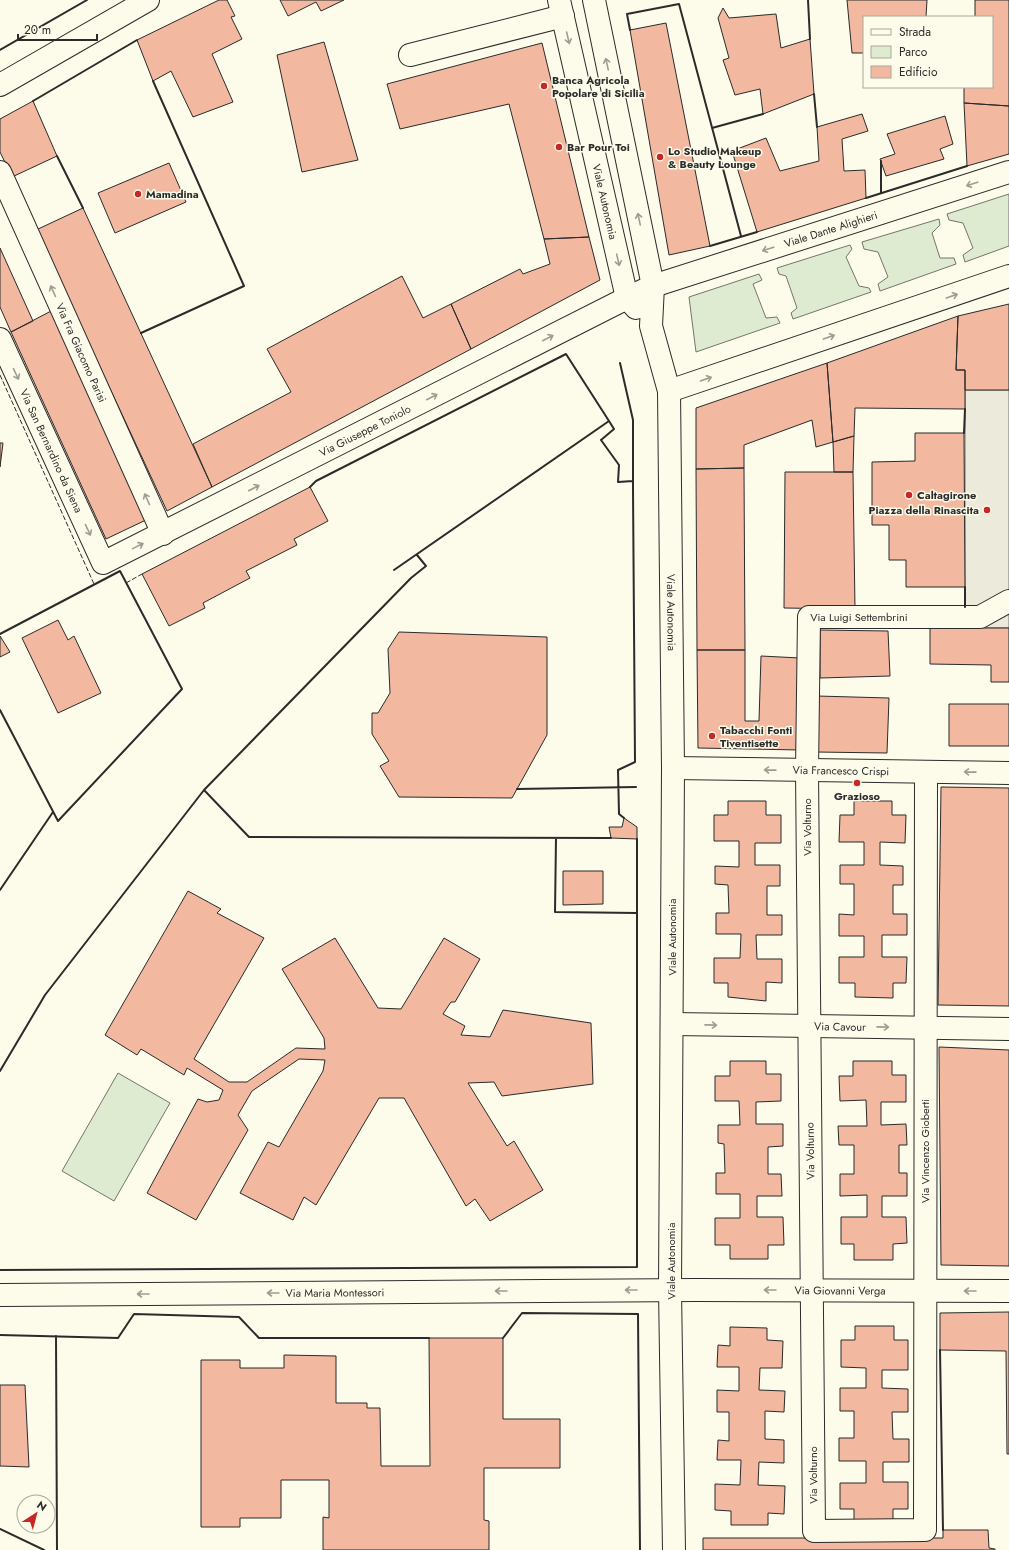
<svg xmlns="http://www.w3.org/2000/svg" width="1009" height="1550" font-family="Jost,sans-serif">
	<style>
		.green { fill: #deebd1; stroke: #74746e }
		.parking { fill: #eceadb; stroke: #74746e }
		.building { fill: #f2b8a0; stroke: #2b2b2b }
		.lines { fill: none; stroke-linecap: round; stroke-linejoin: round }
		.minor-casing { stroke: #2b2b2b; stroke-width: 24 }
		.major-casing { stroke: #2b2b2b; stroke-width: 24 }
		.minor { stroke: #fdfbea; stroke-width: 22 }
		.major { stroke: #fdfbea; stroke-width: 22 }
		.fence { stroke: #2b2b2b; stroke-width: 1; stroke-dasharray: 5 2; stroke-linecap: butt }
		.wall { stroke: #2b2b2b; stroke-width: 2 }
		.oneway { stroke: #9e9d94 }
		.poi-dot { fill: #c62828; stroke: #fdfbea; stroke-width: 1.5 }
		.labels { text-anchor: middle; stroke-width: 3; stroke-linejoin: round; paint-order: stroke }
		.poi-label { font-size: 11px; font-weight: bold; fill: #2b2b2b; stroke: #fdfbea; text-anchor: start }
		.street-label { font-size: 11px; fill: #2b2b2b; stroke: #fdfbea }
	</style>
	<rect width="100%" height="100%" fill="#fdfbea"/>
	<path class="green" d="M 1009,194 L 1009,246 L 965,262 L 963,255 L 973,248 L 963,223 L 949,220 L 947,214 Z
		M 939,219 L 940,225 L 932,233 L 940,258 L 954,258 L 956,264 L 880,291 L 878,284 L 888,277 L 878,252 L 864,249 L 862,242 Z
		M 850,245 L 852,249 L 846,257 L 859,286 L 869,288 L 871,292 L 793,319 L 791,313 L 797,308 L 786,276 L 779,274 L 777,268 Z
		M 759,274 L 762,280 L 753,284 L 766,318 L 777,317 L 780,323 L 696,352 L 689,297 Z
		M 118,1073 L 170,1103 L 114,1201 L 62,1171 Z"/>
	<path class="parking" d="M 965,390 L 1009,390 L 1009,628 L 965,628 Z"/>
	<path class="building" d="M 219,0 L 227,0 L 235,16 L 231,17 L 242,39 L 212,54 L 233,102 L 193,117 L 171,71 L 153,81 L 137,40 Z
		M 280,0 L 344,0 L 321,11 L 316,2 L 288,16 Z
		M 847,0 L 927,0 L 926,17 L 864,17 L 864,53 L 852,53 Z
		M 975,0 L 1009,0 L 1009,106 L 964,103 L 964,87 L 992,87 L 992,17 L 975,17 Z
		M 723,8 L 729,18 L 776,14 L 781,48 L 810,39 L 814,94 L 763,114 L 760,89 L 735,95 L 723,60 L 729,58 L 718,18 Z
		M 666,23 L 710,246 L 669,255 L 630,30 Z
		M 324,42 L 358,160 L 302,172 L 277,55 Z
		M 542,43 L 589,237 L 544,239 L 509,104 L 400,129 L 387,84 Z
		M 33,101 L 57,156 L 12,177 L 0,152 L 0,119 Z
		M 964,103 L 1009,106 L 1009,154 L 967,166 Z
		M 862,114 L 868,131 L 842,139 L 844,171 L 865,170 L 866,198 L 757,232 L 732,151 L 766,138 L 780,171 L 819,161 L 817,127 Z
		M 945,116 L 953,144 L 940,149 L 944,159 L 886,176 L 880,159 L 895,154 L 887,134 Z
		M 169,163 L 186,202 L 115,233 L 98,193 Z
		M 83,208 L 212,487 L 167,511 L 36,230 Z
		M 589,237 L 600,280 L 471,349 L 451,304 L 520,269 L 523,274 L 550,264 L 544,239 Z
		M 0,248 L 33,321 L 11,332 L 0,307 Z
		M 402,276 L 423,318 L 451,304 L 471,349 L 212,487 L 193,444 L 291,392 L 267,349 Z
		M 1009,304 L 1009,390 L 965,390 L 965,370 L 956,370 L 958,316 Z
		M 53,310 L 148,519 L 106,539 L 11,332 Z
		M 958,316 L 956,370 L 965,370 L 965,409 L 855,408 L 854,436 L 833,442 L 827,363 Z
		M 827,363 L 833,442 L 816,447 L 812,420 L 744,445 L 744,468 L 696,469 L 696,408 Z
		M 915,433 L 964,433 L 965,587 L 906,587 L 906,560 L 889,560 L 889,525 L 872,525 L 872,462 L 915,461 Z
		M 854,436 L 853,472 L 834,472 L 833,442 Z
		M 0,443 L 3,443 L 0,467 Z
		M 744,468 L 745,650 L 697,650 L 696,469 Z
		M 785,472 L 853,472 L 855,609 L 784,608 Z
		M 310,487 L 328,521 L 294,539 L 297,545 L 246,571 L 250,578 L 203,603 L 205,608 L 169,626 L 142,574 Z
		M 58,620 L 68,640 L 74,636 L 101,693 L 58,713 L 22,638 Z
		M 930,628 L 1009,628 L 1009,682 L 991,682 L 991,665 L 930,664 Z
		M 820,630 L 888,631 L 890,676 L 820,678 Z
		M 399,632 L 547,637 L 547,735 L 512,798 L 399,797 L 380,766 L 389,761 L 372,734 L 372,713 L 378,713 L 390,693 L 388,649 Z
		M 0,636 L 10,652 L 0,657 Z
		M 697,650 L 745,650 L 745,721 L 759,721 L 761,656 L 800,658 L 800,750 L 698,748 Z
		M 817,696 L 889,698 L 887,753 L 816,752 Z
		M 949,704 L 1009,704 L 1009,746 L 949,746 Z
		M 941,787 L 1009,788 L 1009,1006 L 938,1005 Z
		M 728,801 L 766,801 L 766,815 L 781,815 L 781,843 L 755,843 L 755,865 L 780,865 L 780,886 L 767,886 L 767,915 L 782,915 L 782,935 L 756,935 L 757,959 L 782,959 L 782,983 L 766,982 L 766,1001 L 728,997 L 728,983 L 714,983 L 714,958 L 740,958 L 741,934 L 716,934 L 716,913 L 729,913 L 728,885 L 715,884 L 715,866 L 739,867 L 739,841 L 714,841 L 714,815 L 728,815 Z
		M 854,801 L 892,801 L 892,815 L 906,815 L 905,843 L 880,842 L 880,865 L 903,866 L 903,885 L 893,885 L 893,914 L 907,914 L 907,935 L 882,935 L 882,957 L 907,957 L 906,983 L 893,983 L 893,998 L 855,997 L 855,983 L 839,983 L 839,957 L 864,957 L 864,936 L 839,936 L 839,914 L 854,915 L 854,884 L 840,884 L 840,865 L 864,865 L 864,842 L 839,842 L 840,815 L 854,815 Z
		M 624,818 L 637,827 L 637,839 L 611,838 L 609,827 L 622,827 Z
		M 563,871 L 603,871 L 603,904 L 563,905 Z
		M 188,891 L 221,909 L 217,913 L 264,938 L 194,1059 L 229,1082 L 247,1082 L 296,1048 L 325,1049 L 324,1038 L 282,969 L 335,938 L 378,1008 L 401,1009 L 444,938 L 480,959 L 455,1002 L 451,1002 L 443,1014 L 465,1026 L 461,1035 L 490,1037 L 503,1010 L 591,1023 L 593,1084 L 502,1096 L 494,1082 L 468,1083 L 507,1146 L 514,1141 L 543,1190 L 490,1221 L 475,1199 L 466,1206 L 404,1098 L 379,1098 L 316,1205 L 304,1197 L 293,1220 L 240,1193 L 268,1142 L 279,1147 L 323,1071 L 325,1060 L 299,1059 L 252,1091 L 238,1115 L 248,1130 L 196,1220 L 147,1193 L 198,1099 L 207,1102 L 219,1100 L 223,1090 L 187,1068 L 184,1075 L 141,1049 L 137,1055 L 105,1035 Z
		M 939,1047 L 1009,1050 L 1009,1266 L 941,1265 Z
		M 730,1061 L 766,1061 L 766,1074 L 781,1074 L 781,1101 L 756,1102 L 756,1124 L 783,1124 L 783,1146 L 768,1147 L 768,1174 L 781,1174 L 782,1196 L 757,1196 L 757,1217 L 783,1217 L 784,1245 L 768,1245 L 768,1259 L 730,1259 L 730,1245 L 715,1245 L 715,1218 L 740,1218 L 740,1194 L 716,1194 L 716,1173 L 725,1173 L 724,1144 L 718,1143 L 718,1125 L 740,1125 L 739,1101 L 715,1101 L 715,1076 L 730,1076 Z
		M 853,1061 L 892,1061 L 892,1075 L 906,1075 L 906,1102 L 881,1102 L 881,1125 L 906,1124 L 907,1145 L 899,1145 L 899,1173 L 907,1173 L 907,1196 L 882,1196 L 882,1217 L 906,1217 L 907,1243 L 893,1244 L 893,1260 L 854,1260 L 854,1244 L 841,1244 L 841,1217 L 867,1217 L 867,1195 L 840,1196 L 840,1174 L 854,1174 L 854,1145 L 839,1145 L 838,1126 L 867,1126 L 866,1100 L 840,1101 L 839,1076 L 853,1076 Z
		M 1009,1312 L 1009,1454 L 1007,1454 L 1006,1351 L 940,1350 L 940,1313 Z
		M 855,1326 L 894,1326 L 894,1340 L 908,1340 L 908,1370 L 882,1370 L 882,1388 L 908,1389 L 908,1412 L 892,1412 L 893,1439 L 909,1439 L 909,1462 L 883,1462 L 883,1482 L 908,1482 L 908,1509 L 893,1509 L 893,1525 L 854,1525 L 854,1509 L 840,1509 L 840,1483 L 866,1483 L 866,1461 L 839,1461 L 839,1438 L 854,1438 L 854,1411 L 840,1411 L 840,1388 L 866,1388 L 866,1368 L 841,1367 L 841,1340 L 855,1340 Z
		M 730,1327 L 767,1328 L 767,1340 L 783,1341 L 782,1368 L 760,1368 L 759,1390 L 785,1391 L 784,1412 L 765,1411 L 765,1439 L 784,1440 L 784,1463 L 759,1462 L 758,1485 L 785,1486 L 784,1514 L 768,1513 L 768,1525 L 731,1525 L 731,1511 L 715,1510 L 715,1484 L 740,1485 L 741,1460 L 717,1460 L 718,1440 L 729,1441 L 729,1412 L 717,1412 L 717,1390 L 739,1391 L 739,1367 L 717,1367 L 718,1345 L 730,1346 Z
		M 429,1338 L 503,1338 L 503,1419 L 560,1419 L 560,1468 L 484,1468 L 484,1520 L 489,1521 L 489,1550 L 323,1550 L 323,1517 L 329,1518 L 329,1480 L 281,1480 L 281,1518 L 240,1518 L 240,1527 L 201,1527 L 201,1360 L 240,1360 L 240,1368 L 284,1368 L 284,1355 L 336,1356 L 336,1403 L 367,1403 L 367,1408 L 380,1408 L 381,1466 L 430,1466 Z
		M 0,1385 L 25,1385 L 29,1467 L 0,1466 Z
		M 943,1530 L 988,1530 L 989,1548 L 995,1549 L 995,1550 L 703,1550 L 703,1538 L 943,1538 Z"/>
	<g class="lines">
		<g class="minor-casing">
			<g id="minor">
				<path id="s1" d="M 559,0 L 627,298 L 636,308"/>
				<path id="s2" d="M 594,0 L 653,286 L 651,326 L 669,391 L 673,768 L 670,1290 L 674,1550"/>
				<path d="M 410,55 L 563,16"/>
				<path id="s3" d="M 0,172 L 163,534"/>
				<path id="s4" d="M 0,339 L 103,563 L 627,298 L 653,286 L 1009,172"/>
				<path d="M 669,391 L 1009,276"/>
				<path id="s5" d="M 673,768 L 1009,773"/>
				<path id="s6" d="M 926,772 L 925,1530 L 814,1531 L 807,771 L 809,617 L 980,617 L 1009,601"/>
				<path id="s7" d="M 672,1024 L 1009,1029"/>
				<path id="s8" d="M 0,1295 L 696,1290 L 1009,1291"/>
			</g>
		</g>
		<g class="major-casing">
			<path id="major" d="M 0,85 L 148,0"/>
		</g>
		<use href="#minor" class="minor"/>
		<use href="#major" class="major"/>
		<path class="fence" d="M 0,375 L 94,584
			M 126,583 L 142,574"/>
		<path class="wall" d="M 808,0 L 810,39
			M 630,30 L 627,14 L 679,4 L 741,236
			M 0,50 L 87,0
			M 814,94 L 817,127
			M 33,101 L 137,40
			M 712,128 L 763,114
			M 57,156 L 83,208
			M 881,161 L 881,193
			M 866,198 L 967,166
			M 710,246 L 757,232
			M 141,333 L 244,286 L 153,81
			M 620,363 L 633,420 L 633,481
			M 609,421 L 614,429 L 601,440 L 619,465 L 618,482 L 633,481 L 633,489 L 635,762 L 618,770 L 619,814 L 624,818
			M 964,433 L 965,409
			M 310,487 L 316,481 L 566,354 L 609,421 L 394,570
			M 965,607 L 965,587
			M 0,634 L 120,571 L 182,689 L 58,821 L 0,710
			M 517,789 L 636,787
			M 204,790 L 249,837 L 611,838
			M 556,838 L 555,912 L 637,913
			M 0,890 L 53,812
			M 0,1071 L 45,995 L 204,790 L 411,578 L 426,566 L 417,555
			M 0,1270 L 637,1267 L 637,839
			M 0,1335 L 118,1338 L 134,1314 L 239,1317 L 259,1338 L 429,1338
			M 56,1336 L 57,1550
			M 503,1338 L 522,1313 L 638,1314 L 640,1550
			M 940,1350 L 943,1530
			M 0,1529 L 44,1550"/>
	</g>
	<defs><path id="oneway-shaft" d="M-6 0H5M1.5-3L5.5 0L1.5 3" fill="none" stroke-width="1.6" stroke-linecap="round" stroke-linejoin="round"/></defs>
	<g class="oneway">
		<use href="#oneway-shaft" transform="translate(568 38) rotate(77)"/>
		<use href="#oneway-shaft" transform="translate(607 64) rotate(-102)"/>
		<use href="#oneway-shaft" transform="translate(972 184) rotate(162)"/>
		<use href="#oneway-shaft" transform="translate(639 219) rotate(-102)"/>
		<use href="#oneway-shaft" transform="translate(768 249) rotate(162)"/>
		<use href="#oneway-shaft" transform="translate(618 260) rotate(77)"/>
		<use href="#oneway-shaft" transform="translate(53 291) rotate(-114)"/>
		<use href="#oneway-shaft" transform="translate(952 296) rotate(-19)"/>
		<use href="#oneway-shaft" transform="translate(829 337) rotate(-19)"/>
		<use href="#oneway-shaft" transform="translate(548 338) rotate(-27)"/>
		<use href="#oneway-shaft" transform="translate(16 374) rotate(65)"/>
		<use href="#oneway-shaft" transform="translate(706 379) rotate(-19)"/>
		<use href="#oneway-shaft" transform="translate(432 397) rotate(-27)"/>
		<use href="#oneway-shaft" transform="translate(254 488) rotate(-27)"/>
		<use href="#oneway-shaft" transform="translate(147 499) rotate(-114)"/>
		<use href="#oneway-shaft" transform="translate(88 530) rotate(65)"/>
		<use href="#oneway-shaft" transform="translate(138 546) rotate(-26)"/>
		<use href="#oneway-shaft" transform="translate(770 770) rotate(-179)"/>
		<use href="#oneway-shaft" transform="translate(970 772) rotate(-179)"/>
		<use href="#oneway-shaft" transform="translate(711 1025) rotate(1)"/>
		<use href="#oneway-shaft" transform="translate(883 1027) rotate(1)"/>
		<use href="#oneway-shaft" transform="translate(631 1290) rotate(180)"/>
		<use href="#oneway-shaft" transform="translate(770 1290) rotate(180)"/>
		<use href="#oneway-shaft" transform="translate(501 1291) rotate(180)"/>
		<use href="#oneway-shaft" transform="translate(970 1291) rotate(-180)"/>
		<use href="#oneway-shaft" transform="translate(273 1293) rotate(180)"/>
		<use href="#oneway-shaft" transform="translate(143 1294) rotate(180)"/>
	</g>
	<g class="poi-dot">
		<circle cx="544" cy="86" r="4"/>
		<circle cx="559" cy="147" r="4"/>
		<circle cx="660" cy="157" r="4"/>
		<circle cx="138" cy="194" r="4"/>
		<circle cx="909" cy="495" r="4"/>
		<circle cx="987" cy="510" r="4"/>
		<circle cx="712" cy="736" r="4"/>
		<circle cx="857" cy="783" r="4"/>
	</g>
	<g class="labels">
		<g class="poi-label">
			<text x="552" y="84">Banca Agricola<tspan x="552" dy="13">Popolare di Sicilia</tspan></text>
			<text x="567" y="151">Bar Pour Toi</text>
			<text x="668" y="155">Lo Studio Makeup<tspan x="668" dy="13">&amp; Beauty Lounge</tspan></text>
			<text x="146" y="198">Mamadina</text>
			<text x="917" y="499">Caltagirone</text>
			<text x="979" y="514" text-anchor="end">Piazza della Rinascita</text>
			<text x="720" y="734">Tabacchi Fonti<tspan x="720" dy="13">Tiventisette</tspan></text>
			<text x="857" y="800" text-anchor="middle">Grazioso</text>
		</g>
		<g class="street-label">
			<text dy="4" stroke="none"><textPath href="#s1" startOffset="207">Viale Autonomia</textPath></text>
			<text dy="4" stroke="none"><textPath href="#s4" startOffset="1049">Viale Dante Alighieri</textPath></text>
			<text dy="4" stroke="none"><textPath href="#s3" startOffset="198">Via Fra Giacomo Parisi</textPath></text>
			<text dy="4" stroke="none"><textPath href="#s4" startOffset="540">Via Giuseppe Toniolo</textPath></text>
			<text dy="4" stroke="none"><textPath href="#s4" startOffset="123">Via San Bernardino da Siena</textPath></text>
			<text dy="4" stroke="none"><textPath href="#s2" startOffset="621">Viale Autonomia</textPath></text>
			<text dy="4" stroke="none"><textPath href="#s6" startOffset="1833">Via Luigi Settembrini</textPath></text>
			<text dy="4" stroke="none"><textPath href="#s5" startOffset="168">Via Francesco Crispi</textPath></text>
			<text transform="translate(807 827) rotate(-90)" y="4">Via Volturno</text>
			<text transform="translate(672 937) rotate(-90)" y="4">Viale Autonomia</text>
			<text dy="4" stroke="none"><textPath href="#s7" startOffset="168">Via Cavour</textPath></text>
			<text transform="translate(810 1151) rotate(-91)" y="4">Via Volturno</text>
			<text transform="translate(925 1151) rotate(-90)" y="4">Via Vincenzo Gioberti</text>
			<text transform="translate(671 1261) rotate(-90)" y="4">Viale Autonomia</text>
			<text dy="4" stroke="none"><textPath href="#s8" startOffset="840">Via Giovanni Verga</textPath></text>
			<text dy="4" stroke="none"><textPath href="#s8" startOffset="335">Via Maria Montessori</textPath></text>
			<text transform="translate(813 1475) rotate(-90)" y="4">Via Volturno</text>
		</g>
	</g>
	<rect x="863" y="16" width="130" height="72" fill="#fdfbea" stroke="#a9a89e"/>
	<rect x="871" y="29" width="20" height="6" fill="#fdfbea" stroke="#a9a89e"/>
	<text x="899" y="36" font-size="12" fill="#2b2b2b">Strada</text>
	<rect x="871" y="46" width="20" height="12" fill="#deebd1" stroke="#a9a89e"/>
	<text x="899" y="56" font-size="12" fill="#2b2b2b">Parco</text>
	<rect x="871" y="66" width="20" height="12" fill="#f2b8a0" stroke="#a9a89e"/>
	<text x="899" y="76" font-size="12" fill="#2b2b2b">Edificio</text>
	<g transform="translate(36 1514) rotate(36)"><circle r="19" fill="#fdfbea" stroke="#a9a89e"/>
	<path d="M0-3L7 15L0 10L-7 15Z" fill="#c62828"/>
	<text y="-6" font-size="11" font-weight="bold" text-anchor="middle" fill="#2b2b2b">N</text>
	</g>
	<path d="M18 34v6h79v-6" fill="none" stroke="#2b2b2b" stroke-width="2"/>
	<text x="24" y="34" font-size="12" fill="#2b2b2b" stroke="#fdfbea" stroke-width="3" paint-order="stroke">20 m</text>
</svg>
